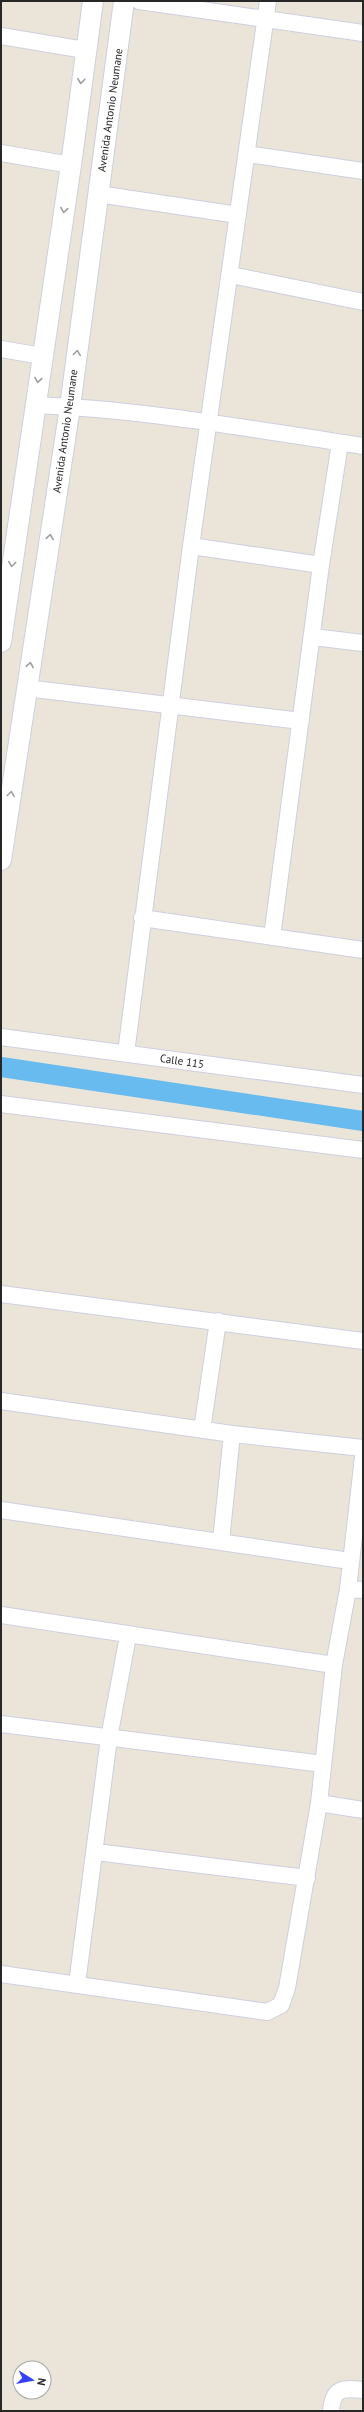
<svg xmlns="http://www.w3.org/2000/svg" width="364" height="2412" font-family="'PT Sans',sans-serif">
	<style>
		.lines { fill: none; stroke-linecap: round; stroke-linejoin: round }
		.canal { stroke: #68bbef; stroke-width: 20 }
		.minor-casing { stroke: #cecfe1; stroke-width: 18 }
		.tertiary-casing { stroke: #cecfe1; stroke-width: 22 }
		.minor { stroke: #fff; stroke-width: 16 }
		.tertiary { stroke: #fff; stroke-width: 20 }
		.oneway { stroke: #9e9e9e }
		.labels { text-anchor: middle; stroke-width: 3; stroke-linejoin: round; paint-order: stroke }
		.street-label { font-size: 11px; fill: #272727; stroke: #fff }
	</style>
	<rect width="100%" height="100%" fill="#eae5d8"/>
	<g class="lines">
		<path class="canal" d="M 1,1067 L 363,1121"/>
		<g class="minor-casing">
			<path id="minor" d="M 139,1 L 363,33
				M 1,36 L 85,50
				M 1,153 L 71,165
				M 247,154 L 363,171
				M 98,194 L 238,215
				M 231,275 L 363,302
				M 1,349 L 42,356
				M 34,405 C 142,409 256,430 363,446
				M 191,546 L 321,565
				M 313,637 L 363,643
				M 26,688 L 301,721
				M 142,918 L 363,950
				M 272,937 L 321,565 L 340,443
				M 1,1037 L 363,1085
				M 126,1053 L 191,546 L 268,1
				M 1,1104 L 363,1150
				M 1,1294 L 363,1341
				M 1,1401 L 232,1434 L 363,1448
				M 202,1430 L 218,1321
				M 1,1510 L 350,1561
				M 221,1541 L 232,1434
				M 348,1589 L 363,1590
				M 1,1615 L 334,1665
				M 1,1724 L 323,1764
				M 319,1803 L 363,1810
				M 96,1852 L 307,1878
				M 1,1974 L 267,2012 L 281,2005 L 287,1988 L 319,1803 L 334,1665 L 348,1589 L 363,1457
				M 77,1984 L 109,1738 L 128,1636
				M 331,2411 C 333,2387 343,2388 363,2390"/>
		</g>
		<g class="tertiary-casing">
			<path id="tertiary" d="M 1,642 L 71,165 L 93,1
				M 1,860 L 70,407 L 124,1"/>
		</g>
		<use href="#minor" class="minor"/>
		<use href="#tertiary" class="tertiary"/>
	</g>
	<defs><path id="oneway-chevron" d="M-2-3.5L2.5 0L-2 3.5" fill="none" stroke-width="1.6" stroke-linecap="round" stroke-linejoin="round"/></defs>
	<g class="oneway">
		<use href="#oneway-chevron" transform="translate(81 81) rotate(97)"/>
		<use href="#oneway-chevron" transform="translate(64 210) rotate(99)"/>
		<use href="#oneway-chevron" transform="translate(77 353) rotate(-82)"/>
		<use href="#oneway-chevron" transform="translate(38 380) rotate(100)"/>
		<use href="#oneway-chevron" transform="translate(50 537) rotate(-81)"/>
		<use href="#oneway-chevron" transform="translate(12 564) rotate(98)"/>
		<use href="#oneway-chevron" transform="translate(30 665) rotate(-81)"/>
		<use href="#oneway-chevron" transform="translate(11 794) rotate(-82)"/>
	</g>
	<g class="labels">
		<g class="street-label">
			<text transform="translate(110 110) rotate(-82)" y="4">Avenida Antonio Neumane</text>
			<text transform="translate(65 431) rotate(-82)" y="4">Avenida Antonio Neumane</text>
			<text transform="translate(182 1061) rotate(8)" y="4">Calle 115</text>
		</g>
	</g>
	<rect width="364" height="2412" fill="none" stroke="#272727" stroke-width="4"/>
	<g transform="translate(32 2380) rotate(101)"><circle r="19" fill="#ffffff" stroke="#a9a9a9"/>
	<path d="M0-3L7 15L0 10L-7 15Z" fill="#3441fc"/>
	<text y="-6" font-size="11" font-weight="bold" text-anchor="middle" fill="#272727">N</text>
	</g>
</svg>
